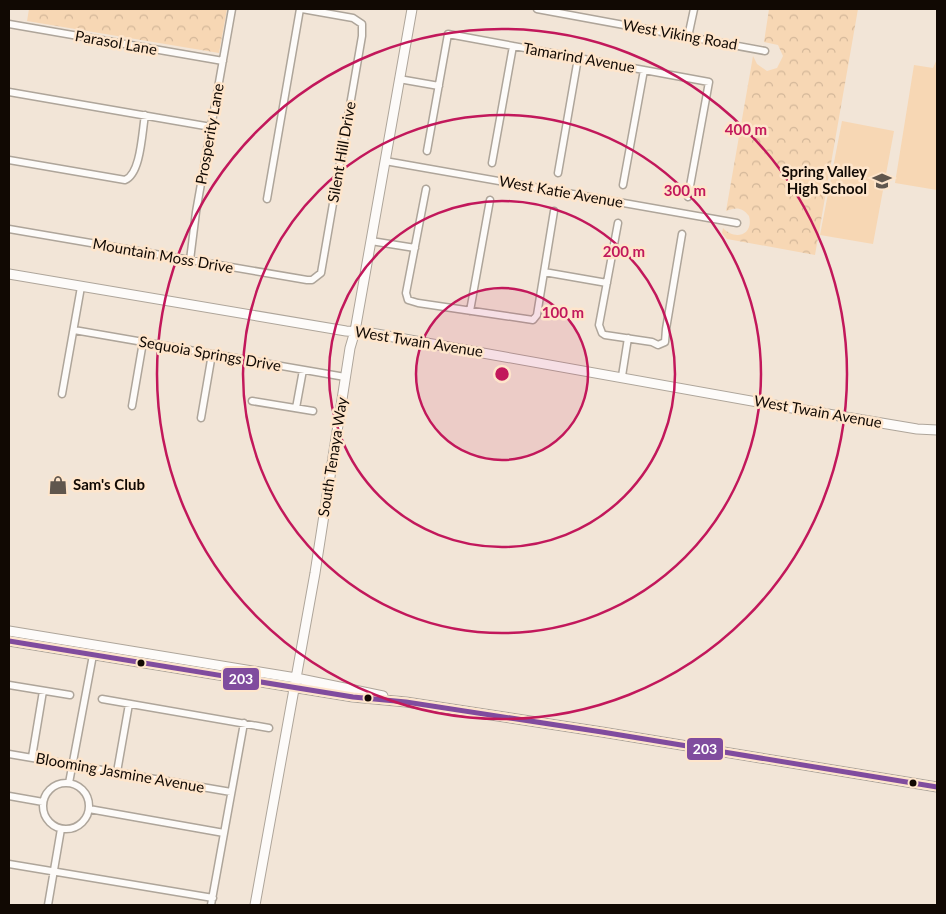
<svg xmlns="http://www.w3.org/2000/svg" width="946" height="914" font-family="Lato,sans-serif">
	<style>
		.forest { fill: url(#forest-crowns) }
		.pitch { fill: #f7d7b4 }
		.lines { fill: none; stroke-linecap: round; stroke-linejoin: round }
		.street-casing { stroke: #aea59a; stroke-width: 9 }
		.secondary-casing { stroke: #aea59a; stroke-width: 11 }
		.street { stroke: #fdfbf9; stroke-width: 6 }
		.secondary { stroke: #fdfbf9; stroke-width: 9 }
		.bus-1-casing { stroke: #fee5cb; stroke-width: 9 }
		.bus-1 { stroke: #804c9e; stroke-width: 5 }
		.ring { fill: none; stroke: #c2185b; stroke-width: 2.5 }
		.bus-dot { fill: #110903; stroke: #fee5cb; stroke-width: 2 }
		.labels { text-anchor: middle; stroke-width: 5; stroke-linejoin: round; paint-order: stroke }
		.street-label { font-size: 15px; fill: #110903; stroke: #fee5cb }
		.poi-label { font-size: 15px; font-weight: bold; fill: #110903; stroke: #fee5cb; text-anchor: end }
		.centre { fill: #c2185b; stroke: #fee5cb; stroke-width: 2.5 }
		.ring-label { font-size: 15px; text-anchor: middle; font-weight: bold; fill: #c2185b; stroke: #fee5cb; stroke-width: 5; stroke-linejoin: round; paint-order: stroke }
		.line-badge { stroke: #fee5cb; stroke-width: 2 }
		.badge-label { font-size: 14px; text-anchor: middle; font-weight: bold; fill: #fff }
	</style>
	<defs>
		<pattern id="forest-crowns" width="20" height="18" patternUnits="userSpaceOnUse" patternTransform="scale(1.25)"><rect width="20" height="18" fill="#f7d7b4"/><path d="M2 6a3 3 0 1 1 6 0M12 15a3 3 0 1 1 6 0" fill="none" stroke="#d3b799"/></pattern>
	</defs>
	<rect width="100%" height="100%" fill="#f2e5d7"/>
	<path class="forest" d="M 29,9 L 227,9 L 219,53 L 27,21 Z
		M 769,9 L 858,9 L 815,255 L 727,239 L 722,233 L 723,228 C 735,241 754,235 749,216 C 742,207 736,207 726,211 L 753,56 L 757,64 L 767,71 L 777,68 L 783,56 L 778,45 L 764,42 Z"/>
	<path class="pitch" d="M 937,59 L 937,190 L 895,183 L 914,65 L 933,68 Z
		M 842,121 L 894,131 L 873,244 L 820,235 Z"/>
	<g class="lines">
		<g class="street-casing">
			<path id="street" d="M 537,9 L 765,51
				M 9,24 L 223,61
				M 688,37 L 694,9
				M 399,79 L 439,86
				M 9,92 L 211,127
				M 427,151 L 448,34 L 709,82 L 688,197
				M 9,160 L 125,180 C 141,174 142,132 145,115
				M 385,161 L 737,223
				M 492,163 L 513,46
				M 558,173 L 578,58
				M 623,185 L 644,70
				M 426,189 L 406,293 L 408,300 L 418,303 L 533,320 L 537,315 L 554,211
				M 267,199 L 300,9
				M 618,223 L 599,325 L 602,333 L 605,335 L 652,342 L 658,345 L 665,342 L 666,329 L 682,234
				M 9,229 L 307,280 L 312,280 L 321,273 L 362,36 L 362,24 L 353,18 L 302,9
				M 371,241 L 415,248
				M 190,260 L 196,212 L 232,9
				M 544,272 L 607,283
				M 470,311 L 490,200
				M 74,330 L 345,377
				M 622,376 L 628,338
				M 62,394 L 81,287
				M 252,401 L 313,411
				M 132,406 L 143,342
				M 296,408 L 303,370
				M 201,418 L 212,354
				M 9,685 L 70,695
				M 102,699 L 269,728
				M 9,754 L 231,792
				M 32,757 L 43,691
				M 117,772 L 129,704
				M43 806a23 23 0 1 1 46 0a23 23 0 1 1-46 0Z
				M 69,783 L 93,655
				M 9,796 L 43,802
				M 89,809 L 224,833
				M 9,864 L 213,898
				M 48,905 L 61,829
				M 211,905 L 244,723"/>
		</g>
		<g class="secondary-casing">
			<path id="secondary" d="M 9,274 L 346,331 L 371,333 L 774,405 L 917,429 L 937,430
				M 9,631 L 296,678 L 383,696
				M 9,641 L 353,697 L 406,702 L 602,732 L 937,787
				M 255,905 L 315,573 L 350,348 L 355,331 L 412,9"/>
		</g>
		<use href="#street" class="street"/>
		<use href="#secondary" class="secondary"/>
		<g class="bus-1-casing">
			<path id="bus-1" d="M 9,641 L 353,697 L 406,702 L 602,732 L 937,787"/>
		</g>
		<use href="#bus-1" class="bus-1"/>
	</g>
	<circle cx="502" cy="374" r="86" fill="#c2185b" fill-opacity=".12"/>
	<g class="ring">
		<circle cx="502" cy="374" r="86"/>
		<circle cx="502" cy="374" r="173"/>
		<circle cx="502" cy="374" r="259"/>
		<circle cx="502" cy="374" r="345"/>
	</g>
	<defs>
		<g id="school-bare" transform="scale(1.5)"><path d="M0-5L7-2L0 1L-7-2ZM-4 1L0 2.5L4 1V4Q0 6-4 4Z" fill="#60564d" stroke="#fee5cb" stroke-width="2.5" paint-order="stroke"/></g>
		<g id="shop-bare" transform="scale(1.5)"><path d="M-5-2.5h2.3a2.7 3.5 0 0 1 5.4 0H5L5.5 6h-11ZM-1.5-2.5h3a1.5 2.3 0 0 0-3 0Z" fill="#60564d" stroke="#fee5cb" stroke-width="2.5" paint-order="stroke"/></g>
	</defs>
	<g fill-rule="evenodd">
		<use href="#school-bare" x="882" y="181"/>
		<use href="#shop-bare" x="58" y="485"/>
	</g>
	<g class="bus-dot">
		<circle cx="141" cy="663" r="4.5"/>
		<circle cx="368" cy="698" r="4.5"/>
		<circle cx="913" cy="783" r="4.5"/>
	</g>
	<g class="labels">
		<g class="street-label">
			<text transform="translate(680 35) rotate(10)" y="5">West Viking Road</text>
			<text transform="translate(116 43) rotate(10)" y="5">Parasol Lane</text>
			<text transform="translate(579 58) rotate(10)" y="5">Tamarind Avenue</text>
			<text transform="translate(210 134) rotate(-80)" y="5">Prosperity Lane</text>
			<text transform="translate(342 152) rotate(-80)" y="5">Silent Hill Drive</text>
			<text transform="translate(561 192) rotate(10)" y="5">West Katie Avenue</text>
			<text transform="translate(163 256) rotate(10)" y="5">Mountain Moss Drive</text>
			<text transform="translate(419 342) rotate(9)" y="5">West Twain Avenue</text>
			<text transform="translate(210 354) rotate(10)" y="5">Sequoia Springs Drive</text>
			<text transform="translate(818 412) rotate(10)" y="5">West Twain Avenue</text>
			<text transform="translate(333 457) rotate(-81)" y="5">South Tenaya Way</text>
			<text transform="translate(120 773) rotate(10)" y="5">Blooming Jasmine Avenue</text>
		</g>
		<g class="poi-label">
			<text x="867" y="177">Spring Valley<tspan x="867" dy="17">High School</tspan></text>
			<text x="73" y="490" text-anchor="start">Sam's Club</text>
		</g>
	</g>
	<circle cx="502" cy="374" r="8" class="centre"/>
	<g class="ring-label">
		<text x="746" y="135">400 m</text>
		<text x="685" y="196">300 m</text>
		<text x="624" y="257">200 m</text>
		<text x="563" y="318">100 m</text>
	</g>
	<g class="line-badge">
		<rect x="222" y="667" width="38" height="24" rx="5" fill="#804c9e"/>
		<rect x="686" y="737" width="38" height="24" rx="5" fill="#804c9e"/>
	</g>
	<g class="badge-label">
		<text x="241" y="684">203</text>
		<text x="705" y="754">203</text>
	</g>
	<rect width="946" height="914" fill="none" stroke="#110903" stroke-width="20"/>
</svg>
